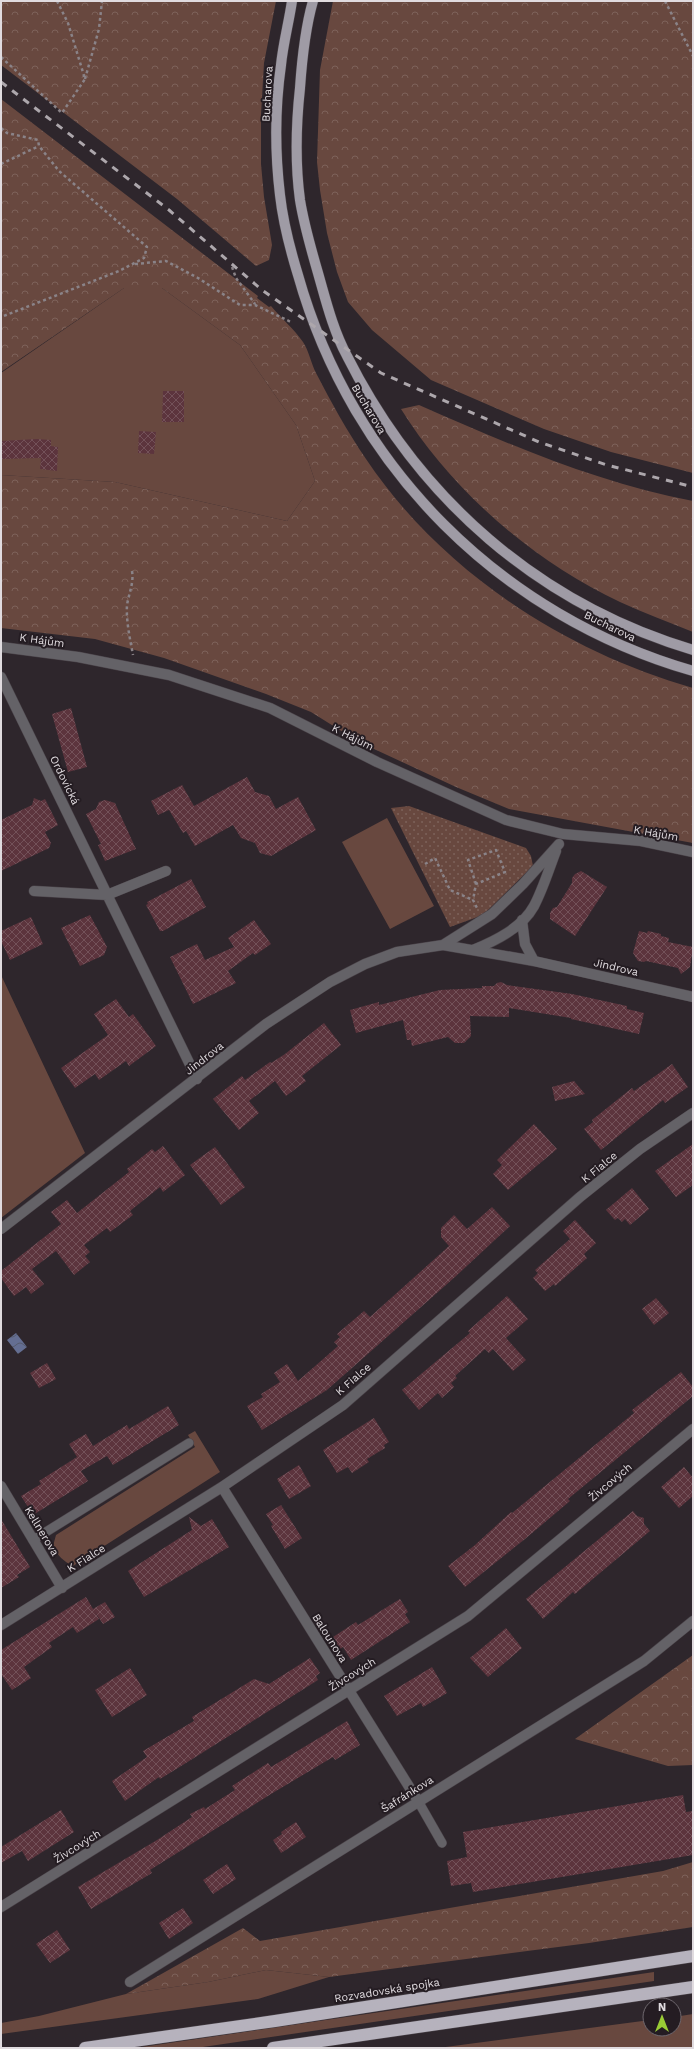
<svg xmlns="http://www.w3.org/2000/svg" width="694" height="2049" font-family="'Work Sans',sans-serif">
	<style>
		.green { fill: #68483f }
		.forest { fill: url(#forest-crowns) }
		.park { fill: url(#park-dots) }
		.water { fill: url(#water-waves) }
		.building { fill: url(#building-cross-hatch) }
		.lines { fill: none; stroke-linecap: round; stroke-linejoin: round }
		.lane-casing { stroke: #4a4349; stroke-width: 10 }
		.street-casing { stroke: #4a4349; stroke-width: 11 }
		.primary-casing { stroke: #4a4349; stroke-width: 11 }
		.highway-casing { stroke: #4a4349; stroke-width: 13 }
		.path { stroke: #8a8388; stroke-width: 2.5; stroke-dasharray: 3 3; stroke-linecap: butt }
		.lane { stroke: #646267; stroke-width: 9 }
		.street { stroke: #646267; stroke-width: 10 }
		.primary { stroke: #9f9ba5; stroke-width: 10 }
		.highway { stroke: #b6b2bd; stroke-width: 12 }
		.rail { stroke: #ada7ac; stroke-width: 3; stroke-dasharray: 7 7; stroke-linecap: butt }
		.labels { text-anchor: middle; stroke-width: 4; stroke-linejoin: round; paint-order: stroke }
		.street-label { font-size: 11px; fill: #e0dbdf; stroke: #241c22 }
	</style>
	<defs>
		<pattern id="forest-crowns" width="20" height="18" patternUnits="userSpaceOnUse"><rect width="20" height="18" fill="#68483f"/><path d="M2 6a3 3 0 1 1 6 0M12 15a3 3 0 1 1 6 0" fill="none" stroke="#7d625a"/></pattern>
		<pattern id="park-dots" width="8" height="8" patternUnits="userSpaceOnUse"><rect width="8" height="8" fill="#68483f"/><path d="M2 2h.1M6 6h.1" fill="none" stroke="#7d625a" stroke-width="1.8" stroke-linecap="round"/></pattern>
		<pattern id="water-waves" width="16" height="10" patternUnits="userSpaceOnUse"><rect width="16" height="10" fill="#646e92"/><path d="M0 5q4-4 8 0t8 0" fill="none" stroke="#555a6e"/></pattern>
		<pattern id="building-cross-hatch" width="8" height="8" patternUnits="userSpaceOnUse"><rect width="8" height="8" fill="#5c343d"/><path d="M0 0l8 8M0 8l8-8" fill="none" stroke="#735159"/></pattern>
	</defs>
	<rect width="100%" height="100%" fill="#2e262c"/>
	<path class="green" d="M 124,288 L 162,288 L 240,345 L 296,425 L 315,481 L 287,521 L 115,482 L 1,475 L 1,373 Z
		M 387,818 L 434,906 L 390,929 L 342,842 Z
		M 1,975 L 85,1153 L 1,1218 Z
		M 195,1431 L 220,1472 L 73,1566 C 63,1561 58,1556 53,1546 L 56,1535 L 195,1447 L 188,1435 Z
		M 266,1970 L 329,1977 L 258,1999 L 1,2034 L 1,2023 L 39,2016 L 126,1994 L 208,1982 Z
		M 654,1972 L 654,1981 L 196,2048 L 135,2048 Z
		M 693,2014 L 693,2048 L 438,2048 L 650,2020 L 650,2029 L 674,2029 L 674,2017 Z"/>
	<path class="forest" d="M 1,1 L 276,1 L 264,63 L 261,114 L 261,164 L 264,197 L 272,245 L 269,260 L 256,266 L 177,199 L 1,65 Z
		M 333,1 L 693,1 L 693,473 L 611,452 L 544,429 L 431,380 L 372,330 L 348,302 L 337,272 L 327,233 L 320,190 L 317,162 L 320,70 Z
		M 1,99 L 258,296 L 257,298 L 269,307 L 271,306 C 281,318 294,329 303,342 C 309,351 311,363 316,373 C 331,402 347,431 366,459 C 441,571 564,651 693,688 L 693,843 L 509,809 L 456,787 L 359,742 L 311,712 L 266,694 L 164,658 L 95,639 L 1,628 L 1,475 L 115,482 L 287,521 L 315,481 L 296,425 L 240,345 L 162,288 L 124,288 L 1,372 Z
		M 419,405 C 508,444 597,483 693,501 L 693,632 C 669,622 644,613 620,602 C 533,561 452,491 401,409 Z
		M 693,1655 L 693,1765 L 668,1766 L 575,1739 Z
		M 693,1862 L 693,1927 L 589,1943 L 329,1977 L 266,1970 L 208,1982 L 126,1994 L 243,1928 L 260,1941 L 663,1871 Z"/>
	<path class="park" d="M 409,806 L 526,848 L 531,856 L 533,866 L 483,915 L 450,927 L 391,808 Z"/>
	<path class="water" d="M 16,1333 L 27,1347 L 18,1354 L 7,1340 Z"/>
	<path class="building" d="M 163,391 L 184,391 L 184,422 L 162,422 Z
		M 139,431 L 156,432 L 154,454 L 138,453 Z
		M 37,439 L 51,440 L 51,446 L 58,447 L 57,471 L 40,469 L 41,458 L 1,459 L 1,441 Z
		M 71,708 L 87,767 L 68,772 L 52,714 Z
		M 247,777 L 255,792 L 269,796 L 276,809 L 298,797 L 316,830 L 271,856 L 260,853 L 255,843 L 241,838 L 233,825 L 195,846 L 186,831 L 183,833 L 169,810 L 158,815 L 151,801 L 182,785 L 194,806 Z
		M 34,798 L 41,801 L 45,799 L 58,825 L 45,832 L 51,843 L 49,848 L 1,871 L 1,820 L 32,805 Z
		M 105,800 L 115,803 L 136,849 L 105,861 L 98,845 L 101,844 L 86,814 L 96,809 L 99,802 Z
		M 581,871 L 607,887 L 575,936 L 550,919 L 550,913 L 553,908 L 557,907 L 572,883 L 572,878 L 575,874 Z
		M 191,879 L 206,907 L 163,931 L 160,931 L 146,905 L 148,904 L 147,902 Z
		M 90,915 L 107,947 L 104,955 L 80,966 L 61,928 Z
		M 31,917 L 43,944 L 10,960 L 1,941 L 1,931 Z
		M 254,920 L 271,944 L 255,955 L 253,953 L 228,971 L 236,983 L 193,1004 L 170,957 L 197,944 L 205,960 L 234,947 L 228,938 Z
		M 639,931 L 647,933 L 648,931 L 661,934 L 661,936 L 669,938 L 668,942 L 693,947 L 690,967 L 681,974 L 678,968 L 646,961 L 644,962 L 638,961 L 633,953 Z
		M 501,982 L 507,985 L 572,994 L 627,1006 L 627,1009 L 644,1013 L 639,1034 L 571,1019 L 571,1018 L 509,1008 L 509,1017 L 470,1016 L 471,1036 L 464,1043 L 455,1043 L 448,1037 L 412,1046 L 411,1040 L 407,1040 L 403,1020 L 356,1033 L 350,1010 L 379,1002 L 379,1005 L 440,990 L 482,988 L 482,986 L 494,986 L 497,983 Z
		M 116,999 L 129,1017 L 133,1014 L 156,1046 L 129,1066 L 126,1061 L 99,1080 L 95,1074 L 75,1088 L 61,1068 L 108,1035 L 94,1014 Z
		M 324,1023 L 341,1045 L 302,1076 L 306,1081 L 286,1096 L 275,1081 L 249,1101 L 259,1113 L 239,1130 L 213,1099 L 242,1076 L 245,1080 L 270,1062 L 271,1063 L 285,1054 Z
		M 672,1064 L 688,1087 L 665,1103 L 663,1100 L 601,1150 L 584,1129 L 593,1122 L 592,1120 L 632,1088 L 634,1091 Z
		M 574,1081 L 585,1094 L 555,1101 L 552,1087 Z
		M 534,1124 L 557,1149 L 508,1190 L 493,1174 L 502,1165 L 497,1160 Z
		M 693,1144 L 693,1185 L 676,1197 L 655,1171 Z
		M 163,1146 L 185,1175 L 163,1192 L 160,1187 L 130,1211 L 133,1215 L 110,1232 L 107,1228 L 84,1245 L 90,1252 L 85,1256 L 90,1262 L 74,1275 L 56,1251 L 32,1269 L 44,1284 L 31,1294 L 26,1287 L 14,1296 L 1,1278 L 1,1271 L 61,1224 L 51,1212 L 67,1200 L 77,1213 L 129,1172 L 127,1169 L 152,1149 L 155,1152 Z
		M 215,1147 L 245,1187 L 221,1205 L 190,1165 Z
		M 632,1188 L 649,1209 L 630,1225 L 625,1219 L 622,1222 L 618,1218 L 615,1220 L 606,1210 Z
		M 492,1207 L 510,1226 L 455,1277 L 327,1390 L 262,1430 L 247,1406 L 263,1397 L 261,1394 L 280,1382 L 274,1373 L 287,1364 L 298,1381 L 338,1346 L 334,1342 L 340,1337 L 337,1334 L 364,1311 L 370,1317 L 449,1246 L 441,1237 L 441,1228 L 454,1215 L 467,1229 Z
		M 575,1220 L 596,1243 L 584,1254 L 587,1258 L 555,1286 L 554,1284 L 545,1291 L 533,1278 L 538,1273 L 535,1270 L 570,1239 L 563,1231 Z
		M 507,1296 L 528,1319 L 506,1338 L 526,1360 L 513,1371 L 493,1349 L 489,1353 L 485,1349 L 455,1376 L 457,1378 L 451,1383 L 454,1387 L 442,1398 L 438,1393 L 419,1410 L 402,1390 L 470,1333 L 468,1331 Z
		M 656,1298 L 669,1313 L 654,1325 L 642,1309 Z
		M 47,1363 L 56,1379 L 39,1388 L 30,1373 Z
		M 681,1372 L 693,1387 L 693,1396 L 568,1499 L 570,1501 L 525,1539 L 465,1587 L 448,1566 L 475,1545 L 511,1512 L 512,1513 L 634,1413 L 632,1410 Z
		M 168,1406 L 179,1425 L 113,1465 L 107,1456 L 81,1471 L 88,1481 L 33,1515 L 21,1496 L 41,1484 L 39,1481 L 77,1457 L 69,1444 L 86,1434 L 93,1446 L 127,1425 L 129,1429 Z
		M 374,1418 L 389,1442 L 384,1445 L 385,1448 L 367,1459 L 369,1462 L 352,1473 L 348,1467 L 337,1473 L 323,1450 Z
		M 299,1465 L 311,1486 L 289,1499 L 277,1479 Z
		M 684,1467 L 693,1478 L 693,1496 L 679,1508 L 661,1487 Z
		M 281,1505 L 302,1538 L 285,1549 L 271,1526 L 273,1525 L 266,1514 Z
		M 633,1511 L 637,1516 L 644,1518 L 644,1524 L 650,1531 L 575,1594 L 573,1592 L 543,1619 L 526,1599 Z
		M 189,1517 L 201,1526 L 212,1519 L 229,1547 L 144,1597 L 128,1571 L 192,1530 Z
		M 1,1519 L 30,1567 L 17,1575 L 19,1577 L 1,1588 Z
		M 86,1597 L 99,1619 L 77,1633 L 73,1627 L 49,1643 L 52,1647 L 24,1667 L 31,1678 L 12,1690 L 1,1674 L 1,1650 Z
		M 400,1599 L 408,1612 L 405,1614 L 410,1622 L 351,1660 L 343,1647 L 340,1649 L 333,1637 L 356,1622 L 358,1625 Z
		M 105,1602 L 115,1617 L 103,1624 L 93,1609 Z
		M 506,1628 L 522,1648 L 488,1677 L 470,1658 Z
		M 310,1658 L 320,1673 L 316,1676 L 318,1680 L 186,1763 L 160,1779 L 159,1777 L 125,1801 L 112,1781 L 147,1757 L 143,1751 L 194,1721 L 192,1717 L 254,1679 L 269,1684 Z
		M 432,1667 L 447,1693 L 423,1707 L 421,1703 L 397,1716 L 384,1696 Z
		M 130,1668 L 147,1695 L 112,1717 L 95,1690 Z
		M 347,1721 L 360,1745 L 335,1760 L 333,1757 L 271,1794 L 150,1870 L 152,1873 L 91,1909 L 78,1887 L 157,1840 L 192,1817 L 190,1814 L 204,1807 L 205,1809 L 235,1790 L 232,1786 L 268,1763 L 271,1767 Z
		M 683,1795 L 686,1812 L 693,1811 L 693,1855 L 473,1892 L 471,1883 L 451,1886 L 447,1861 L 467,1857 L 463,1832 Z
		M 61,1810 L 74,1832 L 28,1861 L 22,1851 L 1,1863 L 1,1847 Z
		M 296,1822 L 306,1837 L 281,1853 L 273,1840 L 282,1834 L 281,1832 Z
		M 227,1864 L 236,1879 L 213,1894 L 203,1880 Z
		M 183,1908 L 193,1923 L 169,1939 L 159,1923 Z
		M 57,1930 L 70,1950 L 50,1963 L 36,1944 Z"/>
	<g class="lines">
		<g class="lane-casing">
			<path id="lane" d="M 33,1540 L 189,1443
				M 418,1801 L 442,1843"/>
		</g>
		<g class="street-casing">
			<path id="street" d="M 1,647 L 78,657 L 169,675 L 270,708 L 377,762 L 506,820 L 563,834 L 641,841 L 693,852
				M 1,677 L 197,1079
				M 34,891 L 107,895 L 166,871
				M 522,920 L 525,944 L 534,961 L 693,997
				M 443,945 L 492,914 L 523,884 L 559,844
				M 473,950 C 495,941 522,928 534,906 C 543,889 549,869 556,851
				M 1,1229 L 266,1024 L 330,982 L 365,964 L 397,952 L 443,945 L 534,961
				M 1,1486 L 62,1588
				M 222,1487 L 418,1801
				M 1,1625 L 222,1487 L 343,1405 L 580,1197 L 640,1149 L 693,1113
				M 1,1907 L 468,1616 L 693,1429
				M 130,1982 L 644,1661 L 693,1621"/>
		</g>
		<g class="primary-casing">
			<path id="primary" d="M 292,1 C 289,22 283,44 281,65 C 275,107 275,153 280,195 C 283,222 290,249 298,275 C 352,467 501,616 693,671
				M 313,1 C 305,29 302,59 300,88 C 296,125 295,163 300,200 C 304,225 311,249 318,273 C 326,301 333,330 347,356 C 419,499 539,604 693,650"/>
		</g>
		<g class="highway-casing">
			<path id="highway" d="M 85,2048 L 275,2021 L 693,1956
				M 273,2048 L 693,1987"/>
		</g>
		<path class="path" d="M 665,1 L 693,56
			M 1,57 L 62,113 L 85,79 L 68,23 L 57,1
			M 85,79 L 99,29 L 102,1
			M 1,128 L 7,133 L 38,140 L 39,146 L 59,171 L 147,247 L 144,258 L 119,271 L 1,317
			M 1,164 L 39,146
			M 135,264 L 166,261 L 198,278 L 240,305 L 255,305 L 291,322
			M 232,267 L 236,278 L 255,304
			M 132,571 C 134,583 129,593 127,605 C 126,621 130,639 133,655
			M 425,864 L 435,858 L 450,890 L 473,900
			M 476,884 L 468,860 L 496,850 L 505,872 L 476,884 L 473,900 L 477,908"/>
		<use href="#lane" class="lane"/>
		<use href="#street" class="street"/>
		<use href="#primary" class="primary"/>
		<use href="#highway" class="highway"/>
		<path class="rail" d="M 1,82 L 169,210 L 262,290 L 381,373 L 539,442 L 607,465 L 693,487"/>
	</g>
	<g class="labels">
		<g class="street-label">
			<text transform="translate(267 94) rotate(-87)" y="4">Bucharova</text>
			<text transform="translate(369 409) rotate(59)" y="4">Bucharova</text>
			<text transform="translate(610 626) rotate(26)" y="4">Bucharova</text>
			<text transform="translate(42 640) rotate(8)" y="4">K Hájům</text>
			<text transform="translate(353 737) rotate(27)" y="4">K Hájům</text>
			<text transform="translate(65 780) rotate(64)" y="4">Ordovická</text>
			<text transform="translate(656 833) rotate(10)" y="4">K Hájům</text>
			<text transform="translate(616 967) rotate(13)" y="4">Jindrova</text>
			<text transform="translate(204 1058) rotate(-38)" y="4">Jindrova</text>
			<text transform="translate(599 1167) rotate(-39)" y="4">K Fialce</text>
			<text transform="translate(353 1379) rotate(-41)" y="4">K Fialce</text>
			<text transform="translate(610 1482) rotate(-40)" y="4">Živcových</text>
			<text transform="translate(42 1531) rotate(59)" y="4">Kellnerova</text>
			<text transform="translate(86 1558) rotate(-32)" y="4">K Fialce</text>
			<text transform="translate(330 1638) rotate(58)" y="4">Balounova</text>
			<text transform="translate(352 1674) rotate(-32)" y="4">Živcových</text>
			<text transform="translate(407 1794) rotate(-32)" y="4">Šafránkova</text>
			<text transform="translate(77 1846) rotate(-32)" y="4">Živcových</text>
			<text transform="translate(387 1990) rotate(-9)" y="4">Rozvadovská spojka</text>
		</g>
	</g>
	<rect width="694" height="2049" fill="none" stroke="#e0dbdf" stroke-width="4"/>
	<g transform="translate(662 2017)"><circle r="19" fill="#241c22" stroke="#6f686e"/>
	<path d="M0-3L7 15L0 10L-7 15Z" fill="#99cb35"/>
	<text y="-6" font-size="11" font-weight="bold" text-anchor="middle" fill="#e0dbdf">N</text>
	</g>
</svg>
